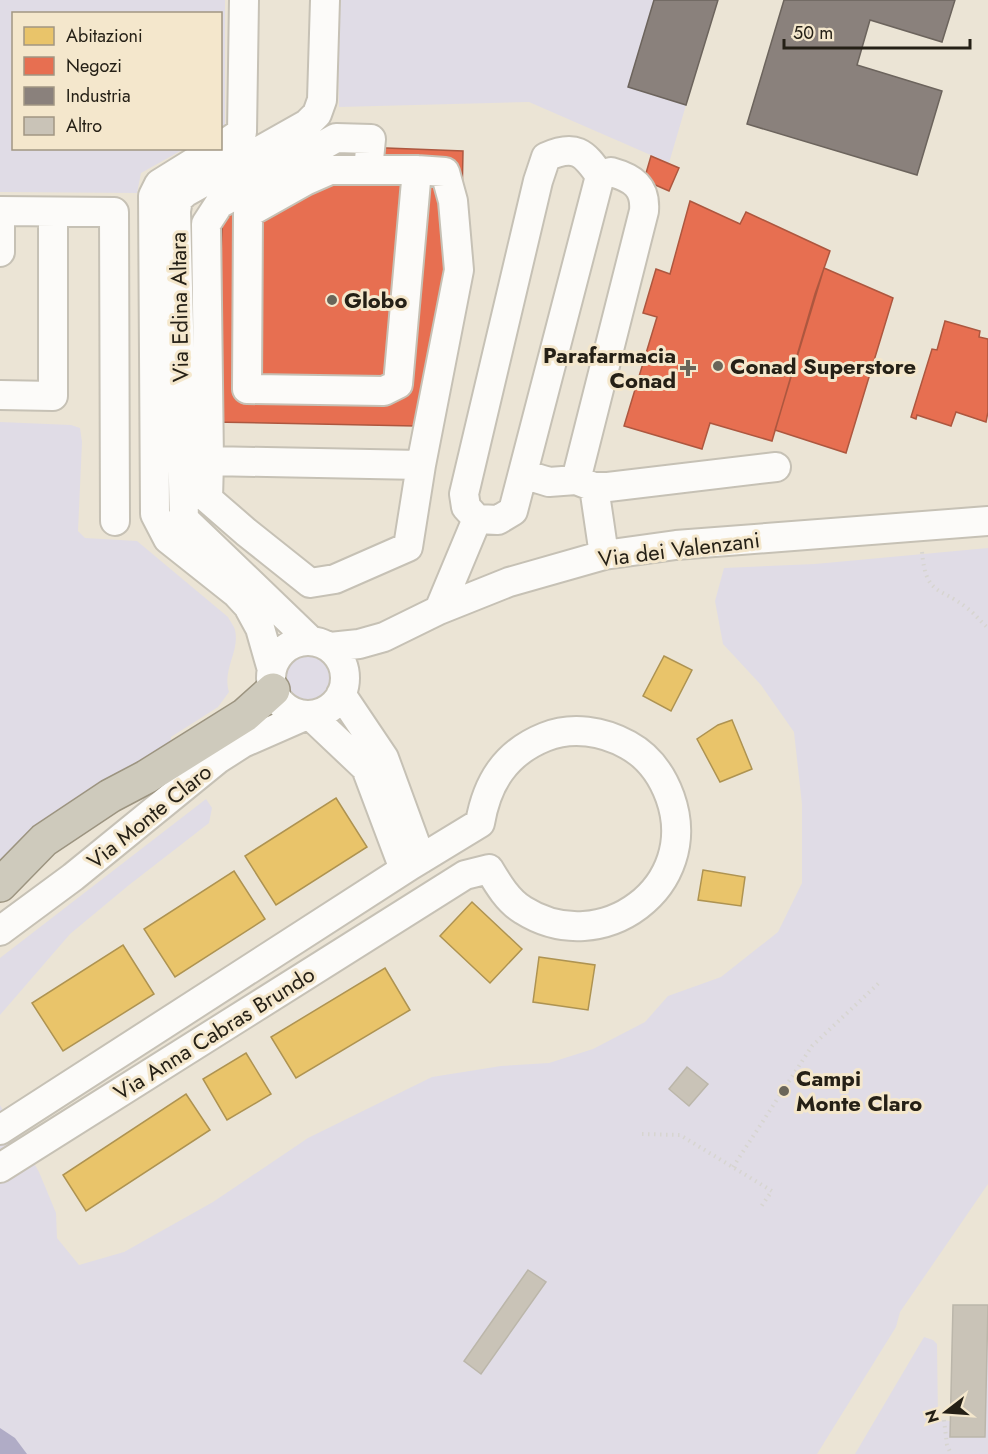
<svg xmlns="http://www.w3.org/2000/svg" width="988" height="1454" font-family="Jost,sans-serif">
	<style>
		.green { fill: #e0dce6 }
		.water { fill: #b0acc6 }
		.homes { fill: #e9c46a; stroke: #ae9351; stroke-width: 1.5 }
		.shops { fill: #e76f51; stroke: #ad573f; stroke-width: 1.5 }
		.industry { fill: #8a817c; stroke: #6c645d; stroke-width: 1.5 }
		.building { fill: #c9c3b7; stroke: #bbb6aa; stroke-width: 1.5 }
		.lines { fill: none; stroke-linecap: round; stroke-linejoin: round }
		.minor-casing { stroke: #c6c1b5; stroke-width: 32 }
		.highway-casing { stroke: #9c9480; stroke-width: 36 }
		.path { stroke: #d7d5d0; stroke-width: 4; stroke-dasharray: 1.5 4.5; stroke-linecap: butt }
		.minor { stroke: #fcfbf9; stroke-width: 28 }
		.highway { stroke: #cecabc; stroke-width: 33 }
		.poi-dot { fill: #6a6559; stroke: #f4e7cc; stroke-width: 2 }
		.labels { text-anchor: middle; stroke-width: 6; stroke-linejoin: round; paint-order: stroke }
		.poi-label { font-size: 22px; font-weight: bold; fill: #252016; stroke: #f4e7cc; text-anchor: start }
		.street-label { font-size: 22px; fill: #252016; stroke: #f4e7cc }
	</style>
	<rect width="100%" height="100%" fill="#ebe4d5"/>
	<path class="green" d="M 0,0 L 225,0 L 225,126 L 221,128 L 220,14 L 14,14 L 14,148 L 184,149 L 141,173 L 137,193 L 0,192 Z
		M 337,0 L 654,0 L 628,86 L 686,105 L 669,163 L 529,102 L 339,107 Z
		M 0,422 L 71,425 L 80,428 L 82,442 L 78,531 L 85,538 L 137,541 L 228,617 C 230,621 234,626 235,630 C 240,652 222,669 229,692 L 218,707 L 171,737 L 171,749 L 0,865 Z
		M 988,548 L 988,1184 L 900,1312 L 896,1327 L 817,1454 L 0,1454 L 0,1105 L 39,1172 L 56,1213 L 57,1238 L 79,1265 L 124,1252 L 213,1202 L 308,1138 L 432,1077 L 501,1066 L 549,1063 L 593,1049 L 645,1022 L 668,996 L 721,977 L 778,932 L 802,883 L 802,804 L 794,732 L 761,685 L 723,644 L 715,601 L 724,568 L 815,564 Z
		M 299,645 L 333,655 L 340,668 L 341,682 L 332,702 L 320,710 L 291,708 L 281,698 L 281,657 L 286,652 Z
		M 206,799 L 212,808 L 209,823 L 129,885 L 70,934 L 0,1015 L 0,958 Z
		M 988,1305 L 988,1454 L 855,1454 L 924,1337 L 933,1340 L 937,1344 L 938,1419 L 950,1421 L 950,1437 L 985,1437 Z"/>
	<path class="water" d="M 0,1428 L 15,1438 L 27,1454 L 0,1454 Z"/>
	<path class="homes" d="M 664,656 L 692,670 L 671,711 L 643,696 Z
		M 732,720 L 752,769 L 720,782 L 697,739 L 718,725 Z
		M 336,798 L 367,847 L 276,905 L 245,856 Z
		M 703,870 L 745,877 L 741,906 L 698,900 Z
		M 234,871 L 265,919 L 175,977 L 144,929 Z
		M 472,902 L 522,949 L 490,983 L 440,936 Z
		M 123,945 L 154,994 L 63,1051 L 32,1003 Z
		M 539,957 L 595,965 L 588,1010 L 533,1002 Z
		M 385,968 L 410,1010 L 296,1078 L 271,1037 Z
		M 246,1053 L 271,1094 L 227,1120 L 203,1079 Z
		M 186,1094 L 210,1130 L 86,1211 L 63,1175 Z"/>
	<path class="shops" d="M 335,146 L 463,151 L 462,201 L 415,426 L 213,422 L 223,212 Z
		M 651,156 L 679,168 L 669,191 L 644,180 Z
		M 690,201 L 740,224 L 746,212 L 830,251 L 815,294 L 772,441 L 710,423 L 702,449 L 624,426 L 657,317 L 643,313 L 656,269 L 670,274 Z
		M 824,268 L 893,298 L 846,453 L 775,430 Z
		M 945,321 L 980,331 L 979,337 L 988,339 L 988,412 L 986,422 L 956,412 L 951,426 L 917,415 L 916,419 L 911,417 L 932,349 L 937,350 Z"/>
	<path class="industry" d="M 654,0 L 718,0 L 686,105 L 628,87 Z
		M 784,0 L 955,0 L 942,42 L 870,20 L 857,65 L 942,91 L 917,175 L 747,124 Z"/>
	<path class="building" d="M 687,1067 L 708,1084 L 689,1106 L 669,1089 Z
		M 528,1270 L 546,1282 L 481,1374 L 464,1361 Z
		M 953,1305 L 988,1305 L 985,1437 L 950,1437 Z"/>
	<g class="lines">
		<g class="minor-casing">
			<path id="minor" d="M 220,147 L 242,132 L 244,0
				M 217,148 L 159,184 L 153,196 L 155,514 L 168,539 L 236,593 L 248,606 L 260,628 L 272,670
				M 368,170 L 330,170 L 305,181 L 248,213 L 247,389 L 384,391 L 398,384 L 417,170
				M 0,252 L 0,211 L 114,212 L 115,521
				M 0,395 L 53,396 L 53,212
				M 209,461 L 206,224 L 219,204 L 336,138 L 371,139 L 368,170 L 417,170 L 445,172 L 453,201 L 459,270 L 421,465 L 408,547 L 335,579 L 310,583 L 246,532 L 208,499 L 209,461 L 421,465
				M 523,474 L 549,482 L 576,480 L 594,487 L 608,487 L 776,467
				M 576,480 L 644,211 C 646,187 633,178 611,172 L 600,176 L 513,511 L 498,520 L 477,519 L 466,507 L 464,494 L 538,181 L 546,157 C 575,144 584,152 600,176
				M 594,487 L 604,555
				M 439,610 L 477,519
				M 310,640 L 184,519 L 176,211 L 178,199 L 186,192 L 307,124 L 317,114 L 322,100 L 325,0
				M271 678a37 37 0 1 1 74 0a37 37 0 1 1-74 0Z
				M 330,647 L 359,644 L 384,637 L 439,610 L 509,582 L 604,555 L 676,545 L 988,521
				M 341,694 L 384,758 L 421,859
				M 310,715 L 366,768 L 404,869
				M 0,931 L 73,877 L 218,759 L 243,743 L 307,715
				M 0,1130 L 411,865 L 480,823 C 487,783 505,753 545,737 C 572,726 603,731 628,745 C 648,756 662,775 670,797 C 702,886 602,960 523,910 C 508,901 498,884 489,869 L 465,875 L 0,1168"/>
		</g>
		<g class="highway-casing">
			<path id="highway" d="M 0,885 L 44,840 L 110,796 L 146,777 L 245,715 L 273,690"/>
		</g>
		<path class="path" d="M 922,552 C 926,596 939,586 967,608 C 975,614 981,622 988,628
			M 642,1134 L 680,1135 L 772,1191 L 760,1208
			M 733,1167 L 812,1046 L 880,982
			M 944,1420 L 947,1445 L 951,1454"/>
		<use href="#minor" class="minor"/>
		<use href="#highway" class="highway"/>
	</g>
	<g class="poi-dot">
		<circle cx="332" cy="300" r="6"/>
		<circle cx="718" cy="366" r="6"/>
		<path d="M685 359h6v6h6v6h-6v6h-6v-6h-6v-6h6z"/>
		<circle cx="784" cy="1091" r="6"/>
	</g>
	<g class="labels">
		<g class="poi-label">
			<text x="344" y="308">Globo</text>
			<text x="676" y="363" text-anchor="end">Parafarmacia<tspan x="676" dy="25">Conad</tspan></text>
			<text x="730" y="374">Conad Superstore</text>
			<text x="796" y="1086">Campi<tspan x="796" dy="25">Monte Claro</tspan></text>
		</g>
		<g class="street-label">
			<text transform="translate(179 307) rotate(-91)" y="8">Via Edina Altara</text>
			<text transform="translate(679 549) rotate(-7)" y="8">Via dei Valenzani</text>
			<text transform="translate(149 816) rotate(-39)" y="8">Via Monte Claro</text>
			<text transform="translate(214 1033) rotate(-32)" y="8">Via Anna Cabras Brundo</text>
		</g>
	</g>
	<rect x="12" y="12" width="210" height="138" fill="#f4e7cc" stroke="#a19783" stroke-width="1.5"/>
	<rect x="24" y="27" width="30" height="18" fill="#e9c46a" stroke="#a19783" stroke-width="1.5"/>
	<text x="66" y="42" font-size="18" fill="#252016">Abitazioni</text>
	<rect x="24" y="57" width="30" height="18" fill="#e76f51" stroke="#a19783" stroke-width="1.5"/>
	<text x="66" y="72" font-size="18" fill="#252016">Negozi</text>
	<rect x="24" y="87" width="30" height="18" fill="#8a817c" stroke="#a19783" stroke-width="1.5"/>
	<text x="66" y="102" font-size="18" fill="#252016">Industria</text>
	<rect x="24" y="117" width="30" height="18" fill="#c9c3b7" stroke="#a19783" stroke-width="1.5"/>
	<text x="66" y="132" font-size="18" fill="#252016">Altro</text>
	<g transform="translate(946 1412) rotate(253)" stroke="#f4e7cc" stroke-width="4.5" paint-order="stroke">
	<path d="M0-4.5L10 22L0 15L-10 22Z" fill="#252016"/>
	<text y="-9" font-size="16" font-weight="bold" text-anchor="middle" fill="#252016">N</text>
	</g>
	<path d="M784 39v9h186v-9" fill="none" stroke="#252016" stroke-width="3"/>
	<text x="793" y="39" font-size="18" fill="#252016" stroke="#f4e7cc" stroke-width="4.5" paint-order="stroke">50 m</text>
</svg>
